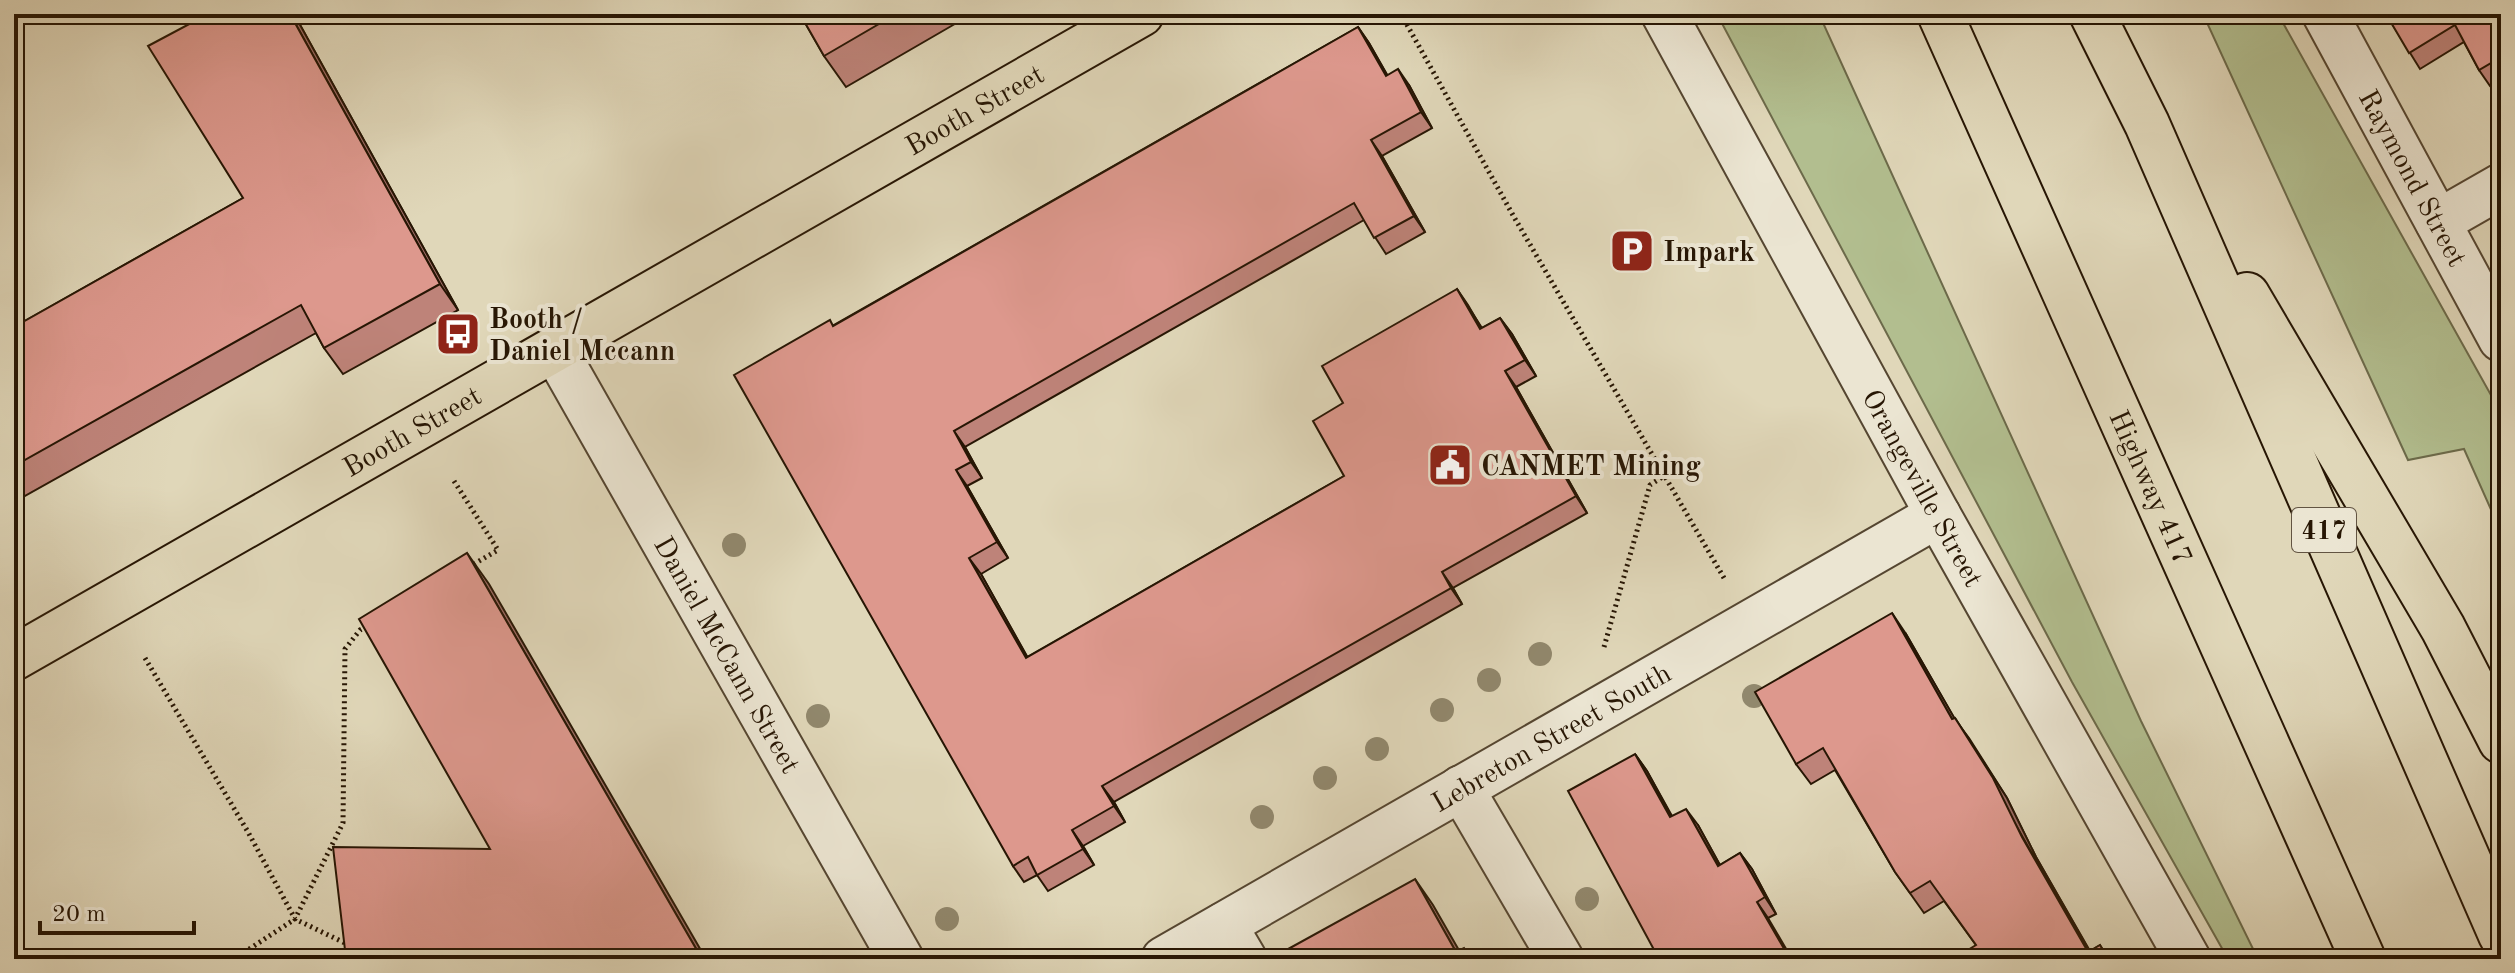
<svg xmlns="http://www.w3.org/2000/svg" width="2515" height="973" font-family="'Old Standard TT',serif">
	<style>
		.green { fill: #b2be8f; stroke: #6c6a4a; stroke-width: 2 }
		.lines { fill: none; stroke-linecap: round; stroke-linejoin: round }
		.minor-casing { stroke: #554631; stroke-width: 48 }
		.major-casing { stroke: #271604; stroke-width: 48 }
		.highway-casing { stroke: #271604; stroke-width: 48 }
		.path { stroke: #271604; stroke-width: 5; stroke-dasharray: 2 4; stroke-linecap: butt }
		.minor { stroke: #ebe5d2; stroke-width: 44 }
		.major { stroke: #e0d7b9; stroke-width: 44 }
		.highway { stroke: #e0d7b9; stroke-width: 44 }
		.tree { fill: #91886d }
		.wall { fill: #be8379; stroke: #271604; stroke-width: 2 }
		.shaded-wall { fill: #9b6a63; stroke: #271604; stroke-width: 2 }
		.building { fill: #dd988d; stroke: #271604; stroke-width: 2 }
		.labels { text-anchor: middle; stroke-width: 8; stroke-linejoin: round; paint-order: stroke }
		.shield { fill: #ebe5d2; stroke: #625442; stroke-width: 2 }
		.shield-label { font-size: 26px; font-weight: bold; fill: #271604 }
		.street-label { font-size: 28px; fill: #271604; stroke: #ebe5d2 }
		.poi-label { font-size: 28px; font-weight: bold; fill: #271604; stroke: #ebe5d2; text-anchor: start }
	</style>
	<rect width="100%" height="100%" fill="#e0d7b9"/>
	<filter id="stains"><feTurbulence type="fractalNoise" baseFrequency=".0025" numOctaves="4"/><feColorMatrix values="0 0 0 0 .2 0 0 0 0 .09 0 0 0 0 .02 0 0 0 .5 -.17"/></filter>
	<radialGradient id="worn" r=".72"><stop offset=".6" stop-color="#630" stop-opacity="0"/><stop offset="1" stop-color="#630" stop-opacity=".3"/></radialGradient>
	<path class="green" d="M 1717,14 L 1819,14 L 2141,721 L 2258,959 L 2228,959 L 2072,682 Z
		M 2203,14 L 2278,14 L 2501,413 L 2501,532 L 2464,449 L 2408,460 Z"/>
	<g class="lines">
		<g class="minor-casing">
			<g id="minor">
				<path id="s1" d="M 1664,14 L 1938,515 L 2188,959"/>
				<path id="s2" d="M 2325,14 L 2501,339"/>
				<path d="M 2438,222 L 2501,186"/>
				<path id="s3" d="M 555,350 L 901,959"/>
				<path d="M 1461,788 L 1561,959"/>
				<path d="M 1224,925 L 1244,959"/>
				<path id="s4" d="M 1164,959 L 1938,515"/>
			</g>
		</g>
		<g class="major-casing">
			<g id="major">
				<path id="s5" d="M 14,658 L 1141,14"/>
			</g>
		</g>
		<g class="highway-casing">
			<g id="highway">
				<path id="s6" d="M 1940,14 L 2363,959"/>
				<path d="M 2092,14 L 2147,124 L 2501,935"/>
				<path d="M 2247,295 L 2443,628 L 2501,741"/>
			</g>
		</g>
		<path class="path" d="M 1401,14 L 1514,217 L 1724,578
			M 454,481 L 498,550 L 469,567
			M 1604,647 L 1650,485 L 1664,476
			M 145,658 L 248,832 L 295,919 L 347,944
			M 234,959 L 295,919 L 343,823 L 345,649 L 360,630 L 367,626"/>
		<use href="#minor" class="minor"/>
		<use href="#major" class="major"/>
		<use href="#highway" class="highway"/>
	</g>
	<g class="tree">
		<circle cx="734" cy="545" r="12"/>
		<circle cx="1540" cy="654" r="12"/>
		<circle cx="1489" cy="680" r="12"/>
		<circle cx="1754" cy="696" r="12"/>
		<circle cx="1442" cy="710" r="12"/>
		<circle cx="818" cy="716" r="12"/>
		<circle cx="1377" cy="749" r="12"/>
		<circle cx="1325" cy="778" r="12"/>
		<circle cx="1262" cy="817" r="12"/>
		<circle cx="1587" cy="899" r="12"/>
		<circle cx="947" cy="919" r="12"/>
	</g>
	<path class="wall" d="M 208,14 L 294,14 L 458,310 L 343,374 L 324,348 L 316,333 L 14,502 L 14,327 L 243,198 Z
		M 800,14 L 956,14 L 960,21 L 846,87 L 824,56 Z
		M 2386,14 L 2501,14 L 2501,80 L 2490,86 L 2479,70 L 2464,42 L 2420,69 Z
		M 1358,27 L 1369,43 L 1387,75 L 1409,85 L 1432,128 L 1382,156 L 1425,232 L 1386,254 L 1364,220 L 965,447 L 982,478 L 967,486 L 1008,558 L 981,574 L 1027,657 L 1344,476 L 1343,403 L 1457,289 L 1482,328 L 1500,318 L 1512,334 L 1536,376 L 1516,387 L 1587,513 L 1453,588 L 1462,604 L 1114,802 L 1125,822 L 1083,846 L 1094,865 L 1048,891 L 1037,875 L 1024,882 L 1013,866 L 834,325 Z
		M 1906,634 L 1954,718 L 1969,738 L 2007,798 L 2036,857 L 2090,951 L 2100,945 L 2109,959 L 1976,945 L 1944,901 L 1924,913 L 1895,872 L 1835,770 L 1811,784 L 1796,764 Z
		M 1635,754 L 1647,771 L 1672,816 L 1698,825 L 1720,865 L 1740,853 L 1752,869 L 1776,914 L 1768,918 L 1659,959 Z"/>
	<path class="shaded-wall" d="M 290,14 L 294,14 L 458,310 L 440,284 Z
		M 1358,27 L 1369,43 L 1397,92 L 1386,76 Z
		M 1398,69 L 1409,85 L 1432,128 L 1421,112 Z
		M 1371,140 L 1382,156 L 1425,232 L 1414,216 Z
		M 1457,289 L 1468,305 L 1491,345 L 1480,329 Z
		M 1500,318 L 1512,334 L 1536,376 L 1525,360 Z
		M 1505,371 L 1516,387 L 1587,513 L 1576,496 Z
		M 954,431 L 965,447 L 982,478 L 971,462 Z
		M 956,470 L 967,486 L 1008,558 L 997,542 Z
		M 467,553 L 489,584 L 706,959 L 702,959 Z
		M 969,558 L 981,574 L 1037,674 L 1026,658 Z
		M 1442,572 L 1453,588 L 1462,604 L 1451,588 Z
		M 1892,613 L 1906,634 L 1967,740 L 1952,719 Z
		M 1955,718 L 2007,798 L 2036,857 L 2094,959 L 2088,952 Z
		M 1635,754 L 1647,771 L 1681,834 L 1670,817 Z
		M 1102,786 L 1114,802 L 1125,822 L 1114,806 Z
		M 1686,809 L 1698,825 L 1729,882 L 1718,866 Z
		M 1072,830 L 1083,846 L 1094,865 L 1083,849 Z
		M 1740,853 L 1752,869 L 1776,914 L 1765,897 Z
		M 1415,879 L 1433,905 L 1464,959 L 1456,952 Z
		M 1757,902 L 1768,918 L 1792,959 L 1790,959 Z"/>
	<path class="building" d="M 208,14 L 290,14 L 440,284 L 324,348 L 301,305 L 14,466 L 14,327 L 243,198 L 148,46 Z
		M 800,14 L 896,14 L 824,56 Z
		M 2386,14 L 2501,14 L 2501,66 L 2498,59 L 2479,70 L 2455,25 L 2409,53 Z
		M 1358,27 L 1386,76 L 1398,69 L 1421,112 L 1371,140 L 1414,216 L 1374,238 L 1354,203 L 954,431 L 971,462 L 956,470 L 997,542 L 969,558 L 1026,658 L 1344,476 L 1313,421 L 1343,403 L 1322,366 L 1457,289 L 1480,329 L 1500,318 L 1525,360 L 1505,371 L 1576,496 L 1442,572 L 1451,588 L 1102,786 L 1114,806 L 1072,830 L 1083,849 L 1037,875 L 1028,857 L 1013,866 L 734,375 L 830,320 L 833,326 Z
		M 467,553 L 702,959 L 329,959 L 345,950 L 333,847 L 490,849 L 359,619 Z
		M 1892,613 L 1952,719 L 1955,718 L 1993,778 L 2022,837 L 2088,952 L 2100,945 L 2108,959 L 1953,959 L 1976,945 L 1930,881 L 1910,893 L 1895,872 L 1823,748 L 1796,764 L 1755,692 Z
		M 1635,754 L 1670,817 L 1686,809 L 1718,866 L 1740,853 L 1765,897 L 1757,902 L 1790,959 L 1659,959 L 1568,791 Z
		M 1415,879 L 1456,952 L 1464,948 L 1470,959 L 1270,959 Z"/>
	<defs>
		<g id="parking-square" transform="scale(2.3)"><rect x="-9" y="-9" width="18" height="18" rx="4" fill="#8f2418" stroke="#ebe5d2"/><path d="M-3.5-5.5H1a3.5 3.5 0 0 1 0 7H-1V5.5H-3.5ZM-1-3.4V-.6H.8a1.4 1.4 0 0 0 0-2.8Z" fill="#fff"/></g>
		<g id="bus-square" transform="scale(2.3)"><rect x="-9" y="-9" width="18" height="18" rx="4" fill="#8f2418" stroke="#ebe5d2"/><path d="M-5-6H5V4H4V6H2V4H-2V6H-4V4H-5ZM-3.5-4V0h7V-4ZM-3.5 1.2v1.5H-2V1.2ZM2 1.2v1.5H3.5V1.2Z" fill="#fff"/></g>
		<g id="civic-square" transform="scale(2.3)"><rect x="-9" y="-9" width="18" height="18" rx="4" fill="#8f2418" stroke="#ebe5d2"/><path d="M-.6-6.5H3V-4.5H.6V-3L4-1V1h2V6H-6V1h2V-1L-.6-3ZM-1.2 2.5V6h2.4V2.5Z" fill="#fff"/></g>
	</defs>
	<g fill-rule="evenodd">
		<use href="#parking-square" x="1632" y="251"/>
		<use href="#bus-square" x="458" y="334"/>
		<use href="#civic-square" x="1450" y="465"/>
	</g>
	<g class="labels">
		<rect class="shield" x="2292" y="508" width="64" height="44" rx="6"/>
		<g class="shield-label">
			<text x="2324" y="539">417</text>
		</g>
		<g class="street-label">
			<text dy="10" stroke="none"><textPath href="#s5" startOffset="1106">Booth Street</textPath></text>
			<text dy="10" stroke="none"><textPath href="#s2" startOffset="186">Raymond Street</textPath></text>
			<text dy="10" stroke="none"><textPath href="#s5" startOffset="458">Booth Street</textPath></text>
			<text dy="10" stroke="none"><textPath href="#s6" startOffset="518">Highway 417</textPath></text>
			<text dy="10" stroke="none"><textPath href="#s1" startOffset="540">Orangeville Street</textPath></text>
			<text dy="10" stroke="none"><textPath href="#s3" startOffset="350">Daniel McCann Street</textPath></text>
			<text dy="10" stroke="none"><textPath href="#s4" startOffset="446">Lebreton Street South</textPath></text>
		</g>
		<g class="poi-label">
			<text x="1663" y="261">Impark</text>
			<text x="489" y="328">Booth /<tspan x="489" dy="32">Daniel Mccann</tspan></text>
			<text x="1481" y="475">CANMET Mining</text>
		</g>
	</g>
	<rect width="2515" height="973" fill="none" stroke="#e0d7b9" stroke-width="48"/>
	<rect x="16" y="16" width="2483" height="941" fill="none" stroke="#271604" stroke-width="4"/>
	<rect x="24" y="24" width="2467" height="925" fill="none" stroke="#271604" stroke-width="2"/>
	<path d="M40 921v12h154v-12" fill="none" stroke="#271604" stroke-width="4"/>
	<text x="52" y="921" font-size="24" fill="#271604" stroke="#ebe5d2" stroke-width="6" paint-order="stroke">20 m</text>
	<rect width="100%" height="100%" filter="url(#stains)"/>
	<rect width="100%" height="100%" fill="url(#worn)"/>
</svg>
